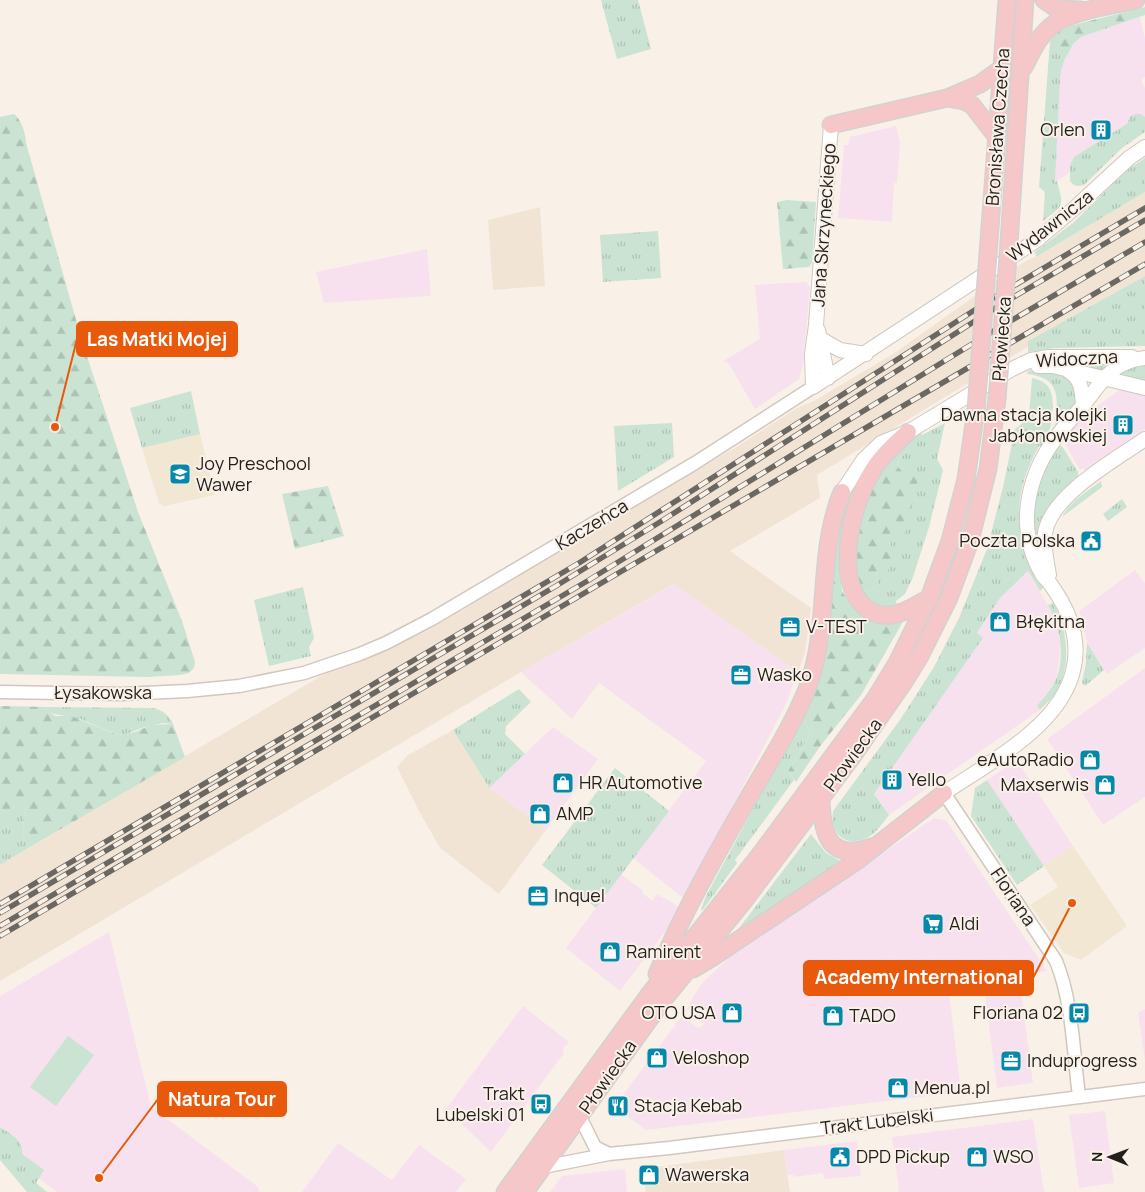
<svg xmlns="http://www.w3.org/2000/svg" width="1145" height="1192" font-family="Manrope,sans-serif">
	<style>
		.commercial { fill: #f7e1ee }
		.built { fill: #f1e4d5 }
		.education { fill: #f1e7d2 }
		.grass { fill: url(#grass-tufts) }
		.forest { fill: url(#forest-firs) }
		.pitch { fill: #cae3d2 }
		.lines { fill: none; stroke-linecap: round; stroke-linejoin: round }
		.tertiary-casing { stroke: #d0c8bf; stroke-width: 15 }
		.secondary-casing { stroke: #d0c8bf; stroke-width: 16 }
		.primary-casing { stroke: #d3d2d1; stroke-width: 19 }
		.tertiary { stroke: #fff; stroke-width: 12 }
		.secondary { stroke: #fff; stroke-width: 14 }
		.primary { stroke: #f6c7c9; stroke-width: 16 }
		.rail-casing { stroke: #6b6762; stroke-width: 5.5 }
		.rail { stroke: #f9f1e8; stroke-width: 4; stroke-dasharray: 11; stroke-linecap: butt }
		.primary-bridge-casing { stroke: #d3d2d1; stroke-width: 19; stroke-linecap: butt }
		.primary-bridge { stroke: #f6c7c9; stroke-width: 16 }
		.labels { text-anchor: middle; stroke-width: 4; stroke-linejoin: round; paint-order: stroke }
		.street-label { font-size: 18px; fill: #211e1b; stroke: #f9f1e8 }
		.poi-label { font-size: 18px; fill: #211e1b; stroke: #f9f1e8; text-anchor: start }
		.leader { fill: none; stroke: #e8590c; stroke-width: 2 }
		.callout-dot { fill: #e8590c; stroke: #f9f1e8; stroke-width: 2 }
		.callout { fill: #e8590c; stroke: #e8590c; stroke-width: 2 }
		.callout-label { font-size: 19px; text-anchor: middle; font-weight: bold; fill: #fff }
	</style>
	<defs>
		<pattern id="grass-tufts" width="24" height="20" patternUnits="userSpaceOnUse" patternTransform="scale(1.25)"><rect width="24" height="20" fill="#cae3d2"/><path d="M3 7l-1-3M5 7V3M7 7l1-3M15 17l-1-3M17 17v-4M19 17l1-3" fill="none" stroke="#adc2b4"/></pattern>
		<pattern id="forest-firs" width="22" height="20" patternUnits="userSpaceOnUse" patternTransform="scale(1.25)"><rect width="22" height="20" fill="#cae3d2"/><path d="M5 1l3.5 6h-7zM16 11l3.5 6h-7z" fill="#adc2b4"/></pattern>
	</defs>
	<rect width="100%" height="100%" fill="#f9f1e8"/>
	<path class="commercial" d="M 1140,17 L 1145,38 L 1145,77 L 1141,80 L 1145,88 L 1145,125 L 1055,182 L 1060,79 L 1061,70 L 1067,54 L 1073,44 L 1081,37 Z
		M 896,126 L 900,143 L 897,183 L 894,183 L 892,222 L 838,218 L 844,145 L 848,145 L 850,137 Z
		M 427,249 L 431,296 L 324,303 L 316,272 Z
		M 806,282 L 810,287 L 803,366 L 799,379 L 755,409 L 729,364 L 723,361 L 760,339 L 755,285 Z
		M 1122,388 L 1145,394 L 1145,429 L 1086,472 L 1083,468 L 1080,470 L 1062,439 L 1071,425 Z
		M 1135,570 L 1145,583 L 1145,648 L 1107,674 L 1087,643 L 1084,626 L 1079,611 Z
		M 1028,571 L 1053,614 L 1059,632 L 1061,644 L 1057,677 L 1050,690 L 1037,706 L 1040,710 L 889,815 L 874,794 L 983,638 L 977,634 L 1000,598 Z
		M 675,584 L 798,672 L 785,706 L 684,899 L 633,858 L 706,761 L 599,683 L 572,719 L 521,672 Z
		M 1145,668 L 1145,797 L 1103,825 L 1047,739 Z
		M 553,727 L 598,759 L 546,830 L 489,788 Z
		M 1017,760 L 1073,846 L 1044,866 L 987,780 Z
		M 934,818 L 946,820 L 1047,971 L 1019,975 L 1033,1083 L 997,1088 L 983,979 L 948,983 L 961,1092 L 646,1130 L 617,1109 L 616,1104 L 682,1016 L 697,1027 L 700,1028 L 704,1024 L 687,1009 L 694,995 L 704,981 L 729,958 Z
		M 621,874 L 642,890 L 643,894 L 653,901 L 656,894 L 668,900 L 680,908 L 674,920 L 620,991 L 566,948 Z
		M 109,932 L 151,1107 L 258,1187 L 259,1192 L 57,1192 L 9,1157 L 0,1145 L 0,996 Z
		M 523,1006 L 569,1042 L 563,1049 L 564,1053 L 491,1152 L 446,1109 Z
		M 1145,1009 L 1145,1060 L 1138,1013 Z
		M 1105,1111 L 1114,1183 L 1079,1188 L 1069,1115 Z
		M 1033,1119 L 1044,1192 L 899,1192 L 892,1137 Z
		M 857,1141 L 861,1176 L 824,1179 L 823,1173 L 795,1177 L 794,1175 L 788,1175 L 784,1150 Z
		M 338,1143 L 392,1180 L 419,1145 L 466,1179 L 456,1192 L 302,1192 Z
		M 625,1169 L 627,1192 L 550,1192 L 562,1176 Z"/>
	<path class="built" d="M 1145,192 L 1145,276 L 1031,339 L 1029,346 L 817,475 L 820,498 L 730,551 L 811,608 L 805,653 L 798,672 L 674,584 L 521,672 L 0,981 L 0,865 L 328,672 L 390,648 L 429,630 L 738,446 L 797,408 L 812,402 L 893,354 L 1010,271 L 1028,260 L 1040,255 Z
		M 540,207 L 545,286 L 493,290 L 488,220 Z
		M 453,730 L 488,787 L 546,830 L 499,894 L 440,848 L 419,811 L 397,767 L 408,755 Z
		M 784,1150 L 790,1192 L 646,1192 L 642,1169 Z"/>
	<path class="education" d="M 200,434 L 215,495 L 164,506 L 159,503 L 142,448 Z
		M 1073,846 L 1127,926 L 1081,960 L 1064,953 L 1030,905 L 1058,887 L 1044,866 Z"/>
	<path class="grass" d="M 601,0 L 638,0 L 651,49 L 617,59 Z
		M 1069,26 L 1057,47 L 1061,56 L 1065,59 L 1061,70 L 1060,79 L 1055,182 L 1057,181 C 1064,207 1064,205 1043,221 L 1045,192 L 1039,187 L 1050,41 L 1055,34 Z
		M 1135,114 L 1141,114 L 1145,117 L 1145,132 L 1122,148 L 1084,185 C 1077,187 1074,186 1070,181 L 1070,165 L 1074,157 L 1127,124 L 1130,117 Z
		M 1145,158 L 1145,192 L 1036,257 L 1035,252 L 1073,223 L 1127,170 Z
		M 658,231 L 661,278 L 603,282 L 600,235 Z
		M 1145,276 L 1145,346 L 1054,348 L 1028,352 L 1028,341 Z
		M 1112,360 L 1102,372 L 1063,361 Z
		M 1145,363 L 1145,382 L 1116,375 L 1124,368 Z
		M 1037,369 L 1053,369 L 1072,380 L 1077,398 L 1076,405 L 1055,430 C 1057,402 1064,378 1027,374 L 1028,371 Z
		M 1032,378 C 1053,382 1054,397 1052,415 C 1051,424 1051,430 1045,437 L 1047,439 L 1041,447 L 1039,446 C 1010,498 1014,537 1043,588 L 1040,591 L 1028,571 L 1000,598 L 977,633 L 983,638 L 874,794 L 889,815 C 883,822 878,831 870,836 C 849,849 829,836 833,811 L 900,720 L 934,667 L 959,618 L 987,549 L 1003,487 L 1015,429 L 1029,418 Z
		M 191,391 L 200,434 L 142,448 L 130,408 Z
		M 672,423 L 674,457 L 618,491 L 614,426 Z
		M 945,423 L 937,459 L 943,470 L 929,527 L 913,577 L 905,594 L 896,601 L 897,606 C 880,608 874,606 861,593 L 879,586 L 876,573 L 891,551 L 891,542 L 904,473 L 897,466 L 900,458 L 909,449 L 907,440 L 920,431 L 922,435 Z
		M 1056,446 L 1062,446 L 1078,472 L 1078,478 C 1059,491 1041,510 1038,534 L 1036,534 C 1027,503 1043,473 1056,446 Z
		M 1101,481 L 1102,487 L 1062,517 C 1071,501 1086,492 1101,481 Z
		M 1122,499 L 1127,507 L 1108,521 L 1103,514 Z
		M 303,587 L 314,638 L 309,647 L 311,656 L 269,666 L 254,600 Z
		M 1053,603 C 1068,630 1072,665 1056,692 C 1052,699 1045,704 1040,710 L 1037,706 C 1044,697 1053,688 1057,677 C 1065,653 1060,626 1048,605 Z
		M 1087,643 L 1104,670 L 1085,686 L 1082,683 L 1086,662 Z
		M 519,689 L 531,702 L 506,726 L 505,734 L 525,754 L 489,788 L 453,730 Z
		M 46,707 L 154,708 C 163,711 169,715 173,724 L 163,723 L 142,728 L 126,734 L 118,735 L 80,719 L 50,713 Z
		M 802,718 L 811,733 L 788,771 L 794,780 L 735,860 L 737,863 L 702,911 L 701,909 L 706,896 Z
		M 615,768 L 669,811 L 596,908 L 542,865 Z
		M 987,780 L 1044,866 L 1017,885 L 971,816 L 975,788 Z
		M 15,806 L 23,806 L 26,810 C 23,825 20,834 30,847 L 0,865 L 0,808 L 1,810 L 8,812 Z
		M 811,834 L 826,853 L 842,862 L 736,932 Z
		M 0,1127 C 10,1134 24,1140 22,1154 L 44,1170 L 36,1183 L 47,1192 L 27,1192 L 0,1160 Z"/>
	<path class="forest" d="M 1145,7 L 1145,15 L 1081,37 L 1073,44 L 1065,59 L 1058,54 L 1057,47 L 1069,26 Z
		M 14,114 C 21,119 26,134 26,143 L 82,341 L 138,512 L 182,621 L 195,662 L 194,668 L 189,673 L 180,675 L 148,677 L 0,674 L 0,117 Z
		M 787,200 L 816,202 L 812,263 L 809,267 L 783,269 L 777,202 Z
		M 907,440 L 909,449 L 900,458 L 897,466 L 904,473 L 914,467 L 919,474 L 906,532 L 891,542 L 891,551 L 896,562 L 887,571 L 876,573 L 879,586 L 861,593 C 860,590 858,586 857,583 C 851,559 864,496 877,474 C 884,462 898,451 907,440 Z
		M 328,486 L 344,536 L 295,549 L 282,494 Z
		M 845,501 L 851,502 L 841,551 L 840,572 L 842,591 L 850,604 L 860,614 L 871,619 L 904,620 L 861,695 L 821,745 L 796,782 L 788,771 L 811,733 L 802,718 L 836,536 Z
		M 0,706 L 46,707 L 50,713 L 56,716 L 71,716 L 118,735 L 135,732 L 151,725 L 173,724 L 185,757 L 30,847 C 20,834 23,826 26,810 L 23,806 L 15,806 L 8,812 L 1,810 L 0,808 Z"/>
	<path class="pitch" d="M 68,1036 L 94,1055 L 56,1106 L 30,1087 Z"/>
	<g class="lines">
		<g class="tertiary-casing">
			<path id="tertiary" d="M 0,692 L 122,694 L 187,691 L 239,686 L 304,673 L 360,654 L 386,643 L 432,619 L 695,463 L 813,387
				M 944,793 L 1056,961 C 1073,1003 1073,1051 1079,1096
				M 580,1117 L 595,1147 L 609,1154
				M 543,1167 L 609,1154 L 669,1148 L 1145,1089"/>
		</g>
		<g class="secondary-casing">
			<path id="secondary" d="M 831,125 L 816,325 L 812,354 L 813,387 L 1037,240 L 1077,206 L 1129,158 L 1145,147
				M 818,330 L 828,378
				M 821,339 L 840,350 L 866,354
				M 1038,366 L 1053,366 L 1145,388
				M 1067,370 C 1081,378 1082,389 1083,405
				M 842,492 L 864,459 L 881,443 L 908,432 L 1012,369 L 1031,360 L 1049,357 L 1132,357
				M 1049,575 C 1047,562 1043,547 1045,533 C 1051,495 1115,460 1145,439
				M 944,793 C 989,763 1060,726 1073,671 C 1081,640 1069,610 1051,585 C 1049,581 1044,578 1042,574 C 1016,530 1026,478 1055,439 C 1063,427 1073,417 1082,407 C 1100,384 1113,360 1145,358"/>
		</g>
		<g class="primary-casing">
			<path id="primary" d="M 1044,0 L 1057,9 L 1081,10
				M 1024,67 C 1031,54 1037,38 1049,28 C 1066,12 1112,5 1136,0
				M 947,98 L 964,101 L 972,105 L 996,136
				M 831,125 L 947,98 L 980,84 L 1002,68
				M 1009,243 L 1025,0
				M 988,254 L 1007,0
				M 908,432 C 894,445 879,458 870,475 C 851,506 833,582 866,608 C 873,614 882,616 891,615 C 904,614 918,604 929,598
				M 821,799 C 822,834 829,862 871,847
				M 693,969 L 713,957 L 858,860 L 944,793
				M 657,974 C 682,915 714,858 746,802 C 767,765 791,729 807,689 C 831,626 816,554 842,492
				M 505,1192 L 648,996 L 759,856 L 875,699 L 897,663 L 929,598 L 950,541 L 966,479 L 976,410
				M 525,1192 L 664,999 L 744,901 L 852,757 L 904,682 L 920,656 L 949,598 L 970,541 L 988,469 L 997,399"/>
		</g>
		<use href="#tertiary" class="tertiary"/>
		<use href="#secondary" class="secondary"/>
		<use href="#primary" class="primary"/>
		<g class="rail-casing">
			<path id="rail" d="M 0,904 L 579,563 L 995,297 L 1145,208
				M 0,913 L 556,586 L 660,522 L 1000,305 L 1145,220
				M 0,926 L 589,580 L 985,336 L 1145,242
				M 0,936 L 1145,264"/>
		</g>
		<use href="#rail" class="rail"/>
		<g class="primary-bridge-casing">
			<path id="primary-bridge" d="M 997,399 L 1009,243
				M 976,410 L 988,254"/>
		</g>
		<use href="#primary-bridge" class="primary-bridge"/>
	</g>
	<defs>
		<g id="building-square" transform="scale(1.125)"><rect x="-9" y="-9" width="18" height="18" rx="4" fill="#0688aa" stroke="#f9f1e8"/><path d="M-4-6H4V6H1V3H-1V6H-4ZM-2.5-4.3h1.7v1.8h-1.7ZM.8-4.3h1.7v1.8H.8ZM-2.5-1h1.7V.8h-1.7ZM.8-1h1.7V.8H.8Z" fill="#fff"/></g>
		<g id="school-square" transform="scale(1.125)"><rect x="-9" y="-9" width="18" height="18" rx="4" fill="#0688aa" stroke="#f9f1e8"/><path d="M0-5L7-2L0 1L-7-2ZM-4 1L0 2.5L4 1V4Q0 6-4 4Z" fill="#fff"/></g>
		<g id="civic-square" transform="scale(1.125)"><rect x="-9" y="-9" width="18" height="18" rx="4" fill="#0688aa" stroke="#f9f1e8"/><path d="M-.6-6.5H3V-4.5H.6V-3L4-1V1h2V6H-6V1h2V-1L-.6-3ZM-1.2 2.5V6h2.4V2.5Z" fill="#fff"/></g>
		<g id="shop-square" transform="scale(1.125)"><rect x="-9" y="-9" width="18" height="18" rx="4" fill="#0688aa" stroke="#f9f1e8"/><path d="M-5-2.5h2.3a2.7 3.5 0 0 1 5.4 0H5L5.5 6h-11ZM-1.5-2.5h3a1.5 2.3 0 0 0-3 0Z" fill="#fff"/></g>
		<g id="office-square" transform="scale(1.125)"><rect x="-9" y="-9" width="18" height="18" rx="4" fill="#0688aa" stroke="#f9f1e8"/><path d="M-6-3h4V-5.5h4V-3h4V5H-6ZM-1-4.5V-3h2v-1.5ZM-6 0V1H6V0Z" fill="#fff"/></g>
		<g id="supermarket-square" transform="scale(1.125)"><rect x="-9" y="-9" width="18" height="18" rx="4" fill="#0688aa" stroke="#f9f1e8"/><path d="M-6-5.5h2.5l.6 2H6L4.5 2H-2.5L-4.4-4H-6ZM-1.5 3.2a1.3 1.3 0 1 0 .1 0ZM3 3.2a1.3 1.3 0 1 0 .1 0Z" fill="#fff"/></g>
		<g id="bus-square" transform="scale(1.125)"><rect x="-9" y="-9" width="18" height="18" rx="4" fill="#0688aa" stroke="#f9f1e8"/><path d="M-5-6H5V4H4V6H2V4H-2V6H-4V4H-5ZM-3.5-4V0h7V-4ZM-3.5 1.2v1.5H-2V1.2ZM2 1.2v1.5H3.5V1.2Z" fill="#fff"/></g>
		<g id="restaurant-square" transform="scale(1.125)"><rect x="-9" y="-9" width="18" height="18" rx="4" fill="#0688aa" stroke="#f9f1e8"/><path d="M-5-6h1v4h1v-4h1v4h1v-4h1v5L-1.5 .5V6h-2V.5L-5-1ZM5-6V6H3V1.5H1.5Q1.5-4 5-6Z" fill="#fff"/></g>
	</defs>
	<g fill-rule="evenodd">
		<use href="#building-square" x="1101" y="130"/>
		<use href="#building-square" x="1123" y="425"/>
		<use href="#school-square" x="180" y="474"/>
		<use href="#civic-square" x="1091" y="541"/>
		<use href="#shop-square" x="1000" y="622"/>
		<use href="#office-square" x="790" y="627"/>
		<use href="#office-square" x="741" y="675"/>
		<use href="#shop-square" x="1090" y="760"/>
		<use href="#building-square" x="892" y="780"/>
		<use href="#shop-square" x="563" y="783"/>
		<use href="#shop-square" x="1105" y="785"/>
		<use href="#shop-square" x="540" y="814"/>
		<use href="#office-square" x="538" y="896"/>
		<use href="#supermarket-square" x="933" y="924"/>
		<use href="#shop-square" x="610" y="952"/>
		<use href="#shop-square" x="732" y="1013"/>
		<use href="#bus-square" x="1079" y="1013"/>
		<use href="#shop-square" x="833" y="1016"/>
		<use href="#shop-square" x="657" y="1058"/>
		<use href="#office-square" x="1011" y="1061"/>
		<use href="#shop-square" x="898" y="1088"/>
		<use href="#bus-square" x="541" y="1104"/>
		<use href="#restaurant-square" x="618" y="1106"/>
		<use href="#civic-square" x="840" y="1157"/>
		<use href="#shop-square" x="977" y="1157"/>
		<use href="#shop-square" x="649" y="1175"/>
	</g>
	<g class="labels">
		<g class="street-label">
			<text transform="translate(998 127) rotate(-86)" y="6">Bronisława Czecha</text>
			<text transform="translate(824 225) rotate(-86)" y="6">Jana Skrzyneckiego</text>
			<text transform="translate(1050 226) rotate(-38)" y="6">Wydawnicza</text>
			<text transform="translate(1002 339) rotate(-86)" y="6">Płowiecka</text>
			<text transform="translate(1077 359) rotate(-3)" y="6">Widoczna</text>
			<text transform="translate(592 525) rotate(-31)" y="6">Kaczeńca</text>
			<text x="103" y="699">Łysakowska</text>
			<text transform="translate(853 755) rotate(-54)" y="6">Płowiecka</text>
			<text transform="translate(1013 897) rotate(56)" y="6">Floriana</text>
			<text transform="translate(608 1077) rotate(-55)" y="6">Płowiecka</text>
			<text transform="translate(877 1122) rotate(-7)" y="6">Trakt Lubelski</text>
		</g>
		<g class="poi-label">
			<text x="1085" y="136" text-anchor="end">Orlen</text>
			<text x="1107" y="421" text-anchor="end">Dawna stacja kolejki<tspan x="1107" dy="21">Jabłonowskiej</tspan></text>
			<text x="196" y="470">Joy Preschool<tspan x="196" dy="21">Wawer</tspan></text>
			<text x="1075" y="547" text-anchor="end">Poczta Polska</text>
			<text x="1016" y="628">Błękitna</text>
			<text x="806" y="633">V-TEST</text>
			<text x="757" y="681">Wasko</text>
			<text x="1074" y="766" text-anchor="end">eAutoRadio</text>
			<text x="908" y="786">Yello</text>
			<text x="579" y="789">HR Automotive</text>
			<text x="1089" y="791" text-anchor="end">Maxserwis</text>
			<text x="556" y="820">AMP</text>
			<text x="554" y="902">Inquel</text>
			<text x="949" y="930">Aldi</text>
			<text x="626" y="958">Ramirent</text>
			<text x="716" y="1019" text-anchor="end">OTO USA</text>
			<text x="1063" y="1019" text-anchor="end">Floriana 02</text>
			<text x="849" y="1022">TADO</text>
			<text x="673" y="1064">Veloshop</text>
			<text x="1027" y="1067">Induprogress</text>
			<text x="914" y="1094">Menua.pl</text>
			<text x="525" y="1100" text-anchor="end">Trakt<tspan x="525" dy="21">Lubelski 01</tspan></text>
			<text x="634" y="1112">Stacja Kebab</text>
			<text x="856" y="1163">DPD Pickup</text>
			<text x="993" y="1163">WSO</text>
			<text x="665" y="1181">Wawerska</text>
		</g>
	</g>
	<path class="leader" d="M55 427L77 339M1072 903L1033 978M99 1178L158 1099"/>
	<g class="callout-dot">
		<circle cx="55" cy="427" r="5"/>
		<circle cx="1072" cy="903" r="5"/>
		<circle cx="99" cy="1178" r="5"/>
	</g>
	<g class="callout">
		<rect x="77" y="322" width="160" height="34" rx="5"/>
		<rect x="804" y="961" width="229" height="34" rx="5"/>
		<rect x="158" y="1082" width="128" height="34" rx="5"/>
	</g>
	<g class="callout-label">
		<text x="157" y="346">Las Matki Mojej</text>
		<text x="919" y="984">Academy International</text>
		<text x="222" y="1106">Natura Tour</text>
	</g>
	<g transform="translate(1110 1157) rotate(271)" stroke="#f9f1e8" stroke-width="4" paint-order="stroke">
	<path d="M0-4L9 19L0 12L-9 19Z" fill="#211e1b"/>
	<text y="-8" font-size="14" font-weight="bold" text-anchor="middle" fill="#211e1b">N</text>
	</g>
</svg>
